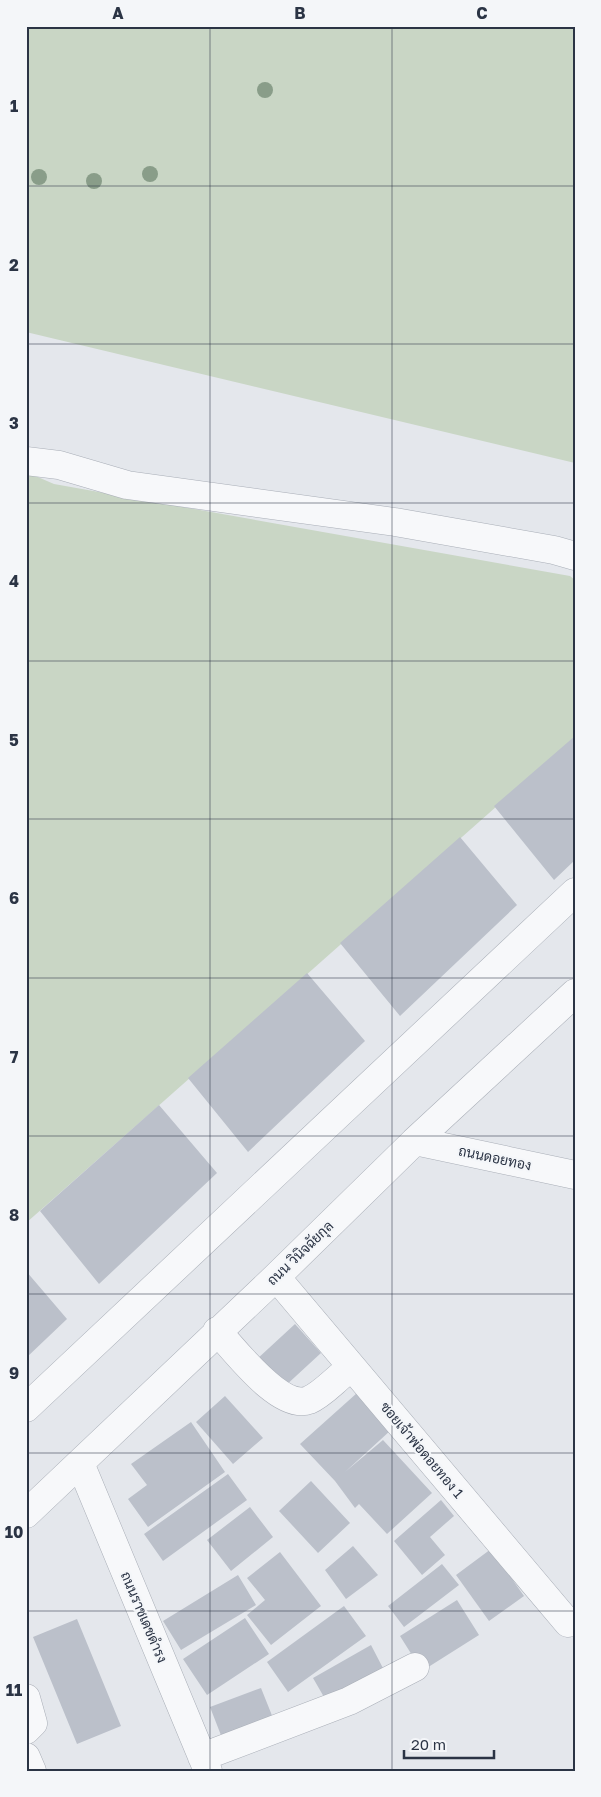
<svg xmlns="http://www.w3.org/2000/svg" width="601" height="1797" font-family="'Golos Text',Sarabun,sans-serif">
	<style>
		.green { fill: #c9d6c5 }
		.building { fill: #bbc0ca }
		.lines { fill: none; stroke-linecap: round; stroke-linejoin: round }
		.minor-casing { stroke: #a9aeb7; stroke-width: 29 }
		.minor { stroke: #f7f8fa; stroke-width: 28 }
		.tree { fill: #899d89 }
		.grid { fill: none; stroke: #2b3445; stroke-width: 1; stroke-opacity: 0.55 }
		.labels { text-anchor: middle; stroke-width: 4.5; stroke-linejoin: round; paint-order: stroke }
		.street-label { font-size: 14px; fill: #2b3445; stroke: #f4f6f9 }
		.neatline { fill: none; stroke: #2b3445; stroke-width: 2 }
		.grid-label { font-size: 16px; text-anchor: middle; font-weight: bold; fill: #2b3445 }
	</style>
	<rect width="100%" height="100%" fill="#e4e7ec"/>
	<path class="green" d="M 26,26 L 575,26 L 575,463 L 26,332 Z
		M 26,472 L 54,484 L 570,576 L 575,580 L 575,737 L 26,1223 Z"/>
	<path class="building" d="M 575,736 L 575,860 L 554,880 L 494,806 Z
		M 460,837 L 517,905 L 400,1016 L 340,943 Z
		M 307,973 L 365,1041 L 248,1152 L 188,1078 Z
		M 159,1105 L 217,1173 L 99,1284 L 40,1211 Z
		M 26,1271 L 67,1319 L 26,1358 Z
		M 295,1324 L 321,1353 L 283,1388 L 256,1360 Z
		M 357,1393 L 391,1430 L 345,1472 L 383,1440 L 432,1493 L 387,1534 L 359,1504 L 355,1508 L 335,1481 L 300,1444 Z
		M 225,1396 L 263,1438 L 233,1464 L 196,1422 Z
		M 191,1422 L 225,1472 L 148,1527 L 128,1499 L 147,1485 L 131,1464 Z
		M 228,1474 L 247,1500 L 163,1561 L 144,1534 Z
		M 311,1481 L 350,1523 L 318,1553 L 279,1511 Z
		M 441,1500 L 454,1516 L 430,1537 L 445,1555 L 422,1575 L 394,1541 Z
		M 250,1507 L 273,1537 L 231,1571 L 207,1540 Z
		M 353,1546 L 378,1575 L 346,1599 L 325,1570 Z
		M 491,1549 L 524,1596 L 489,1621 L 456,1575 Z
		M 280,1552 L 321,1606 L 271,1645 L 247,1615 L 265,1600 L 247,1578 Z
		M 442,1564 L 459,1585 L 404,1627 L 388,1606 Z
		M 238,1575 L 256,1605 L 181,1650 L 163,1621 Z
		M 457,1600 L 479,1635 L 422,1671 L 400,1636 Z
		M 344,1606 L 366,1636 L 288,1692 L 267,1662 Z
		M 245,1618 L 269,1654 L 207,1695 L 183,1659 Z
		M 77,1619 L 121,1726 L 77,1744 L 33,1637 Z
		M 371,1645 L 385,1672 L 328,1704 L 313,1678 Z
		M 261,1688 L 275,1723 L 224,1743 L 210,1707 Z"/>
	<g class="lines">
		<g class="minor-casing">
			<path id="minor" d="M 26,461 L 59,465 L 127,485 L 395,522 L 554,550 L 575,556
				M 415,1141 L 575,1175
				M 276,1277 L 568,1623
				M 217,1331 C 235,1350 280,1411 309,1400 C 321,1395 333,1382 343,1374
				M 26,1408 L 575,892
				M 80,1463 L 208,1771
				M 26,1514 L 276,1277 L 415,1141 L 575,993
				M 26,1698 L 33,1723 L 26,1730
				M 26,1757 L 32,1771
				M 202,1757 L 349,1701 L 415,1667"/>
		</g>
		<use href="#minor" class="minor"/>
	</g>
	<g class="tree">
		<circle cx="265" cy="90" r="8"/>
		<circle cx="150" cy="174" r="8"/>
		<circle cx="39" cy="177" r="8"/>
		<circle cx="94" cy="181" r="8"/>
	</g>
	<path class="grid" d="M 210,26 L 210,1771M 392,26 L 392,1771M 26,186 L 575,186M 26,344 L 575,344M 26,503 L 575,503M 26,661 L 575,661M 26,819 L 575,819M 26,978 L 575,978M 26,1136 L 575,1136M 26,1294 L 575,1294M 26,1453 L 575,1453M 26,1611 L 575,1611"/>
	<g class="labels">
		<g class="street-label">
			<text transform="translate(495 1158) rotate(12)" y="5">ถนนดอยทอง</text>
			<text transform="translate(300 1253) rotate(-44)" y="5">ถนน วินิจฉัยกุล</text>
			<text transform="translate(422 1450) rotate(50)" y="5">ซอยเจ้าพ่อดอยทอง 1</text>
			<text transform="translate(144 1617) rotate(67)" y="5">ถนนราชเดชดำรง</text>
		</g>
	</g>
	<rect width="601" height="1797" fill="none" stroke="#f4f6f9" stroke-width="55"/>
	<path d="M404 1750v8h90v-8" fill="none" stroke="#2b3445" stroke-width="2.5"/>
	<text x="411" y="1750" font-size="15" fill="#2b3445" stroke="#f4f6f9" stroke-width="4" paint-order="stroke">20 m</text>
	<rect x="28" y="28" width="546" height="1742" class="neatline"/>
	<g class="grid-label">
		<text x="118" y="19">A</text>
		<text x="300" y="19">B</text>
		<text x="482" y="19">C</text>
		<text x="14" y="112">1</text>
		<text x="14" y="271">2</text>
		<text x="14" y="429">3</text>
		<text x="14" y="587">4</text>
		<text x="14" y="746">5</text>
		<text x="14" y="904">6</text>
		<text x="14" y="1063">7</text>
		<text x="14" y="1221">8</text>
		<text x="14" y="1379">9</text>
		<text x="14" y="1538">10</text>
		<text x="14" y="1696">11</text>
	</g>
</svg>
